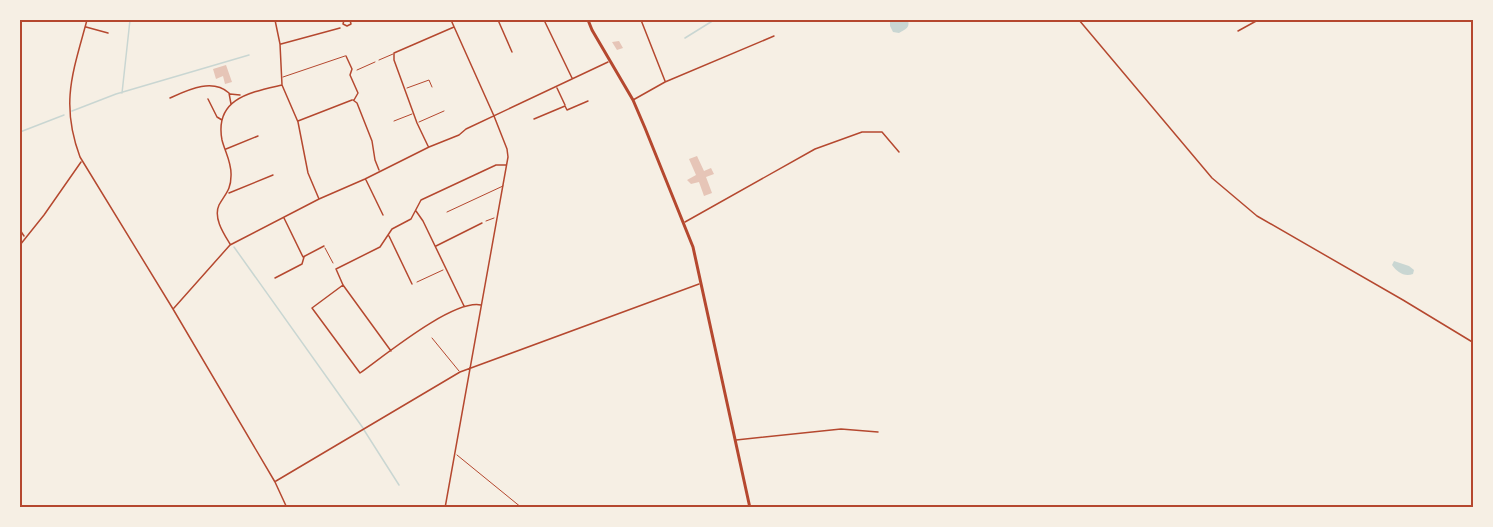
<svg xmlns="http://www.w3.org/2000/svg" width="1493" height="527" font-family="Inter,sans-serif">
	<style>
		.water { fill: #c9d6d2 }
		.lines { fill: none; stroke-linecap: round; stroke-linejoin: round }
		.stream { stroke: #c9d6d2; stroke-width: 1.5 }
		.building { fill: #e6c5b7 }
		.path { stroke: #b5482f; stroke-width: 1 }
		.service { stroke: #b5482f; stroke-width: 1 }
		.minor { stroke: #b5482f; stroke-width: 1.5 }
		.primary { stroke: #b5482f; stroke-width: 3 }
		.neatline { fill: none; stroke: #b5482f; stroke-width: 2 }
	</style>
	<rect width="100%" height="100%" fill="#f6efe4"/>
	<path class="water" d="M 890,21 L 908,20 C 910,28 906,29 899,33 L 893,32 L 890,26 Z
		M 1394,261 L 1409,266 L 1414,270 L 1413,274 C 1404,277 1397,272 1392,265 Z"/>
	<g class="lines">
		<path class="stream" d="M 685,38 L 714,20
			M 122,93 L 130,20
			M 72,111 L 116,94 L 249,55
			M 20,132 L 64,115
			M 234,247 L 363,428
			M 364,430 L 399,485"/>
	</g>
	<path class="building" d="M 619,41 L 623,48 L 617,50 L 612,42 Z
		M 226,65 L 232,82 L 225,84 L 223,76 L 216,79 L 213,69 Z
		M 697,156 L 704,171 L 711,168 L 714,174 L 706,177 L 712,193 L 704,196 L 699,182 L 691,184 L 687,180 L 696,175 L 689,159 Z"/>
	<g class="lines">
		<path class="path" d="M 357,70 L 375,62
			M 486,221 L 494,218
			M 417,282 L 443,270"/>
		<path class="service" d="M 379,60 L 393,54
			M 283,77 L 345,56
			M 407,88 L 429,80 L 432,87
			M 394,121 L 412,114
			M 419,122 L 444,111
			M 447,212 L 503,186
			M 325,248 L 333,263
			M 432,338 L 459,371
			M 457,455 L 522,508"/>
		<path class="minor" d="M 87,20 C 73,72 60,103 80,157 L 173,309 L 275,482 L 287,508
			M 275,20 L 280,44 L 282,85 L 298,122 L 308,173 L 319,199
			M 344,20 L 343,24 L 347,26 L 351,24 L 350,20
			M 498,20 L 512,52
			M 544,20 L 572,78
			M 641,20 L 665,81
			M 1079,20 L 1212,178 L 1257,216 L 1403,300 L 1474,343
			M 86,27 L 108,33
			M 1238,31 L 1258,20
			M 281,44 L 340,28
			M 346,56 L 352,69 L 350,75 L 358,93 L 354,100
			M 557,88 L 565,105
			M 230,94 L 240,95
			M 170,98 C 188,90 212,78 229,93 L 231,104
			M 208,99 L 217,117 L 222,120
			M 353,100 L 357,103 L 372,141 L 375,160 L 379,170
			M 633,100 L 665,82 L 774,36
			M 534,119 L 565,106 L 567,110 L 588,101
			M 298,121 L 352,100
			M 428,146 L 417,123 L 394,60 L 394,53 L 454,27
			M 226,149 L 258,136
			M 366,180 L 383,215
			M 229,193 L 273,175
			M 416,211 L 423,221 L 464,306
			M 284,218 L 303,257 L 324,246
			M 685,222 L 815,149 L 862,132 L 882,132 L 899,152
			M 20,230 L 24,236
			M 389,236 L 412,284
			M 230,244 C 224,234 213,218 219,205 C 225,194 231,190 231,176 C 232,163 225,152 222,140 C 214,98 252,92 282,85
			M 20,245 L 44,215 L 81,162
			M 436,246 L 482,223
			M 275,278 L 302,264 L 304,257
			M 343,285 L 312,308 L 360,373 C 384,356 453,299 481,305
			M 174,308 L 230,245 L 319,199 L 365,179 L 429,147 L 459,135 L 466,129 L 608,62
			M 391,351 L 343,285 L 336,269 L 380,247 L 392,229 L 411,219 L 421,200 L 496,165 L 506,165
			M 736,440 L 841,429 L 878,432
			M 276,481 L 460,372 L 699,284
			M 445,508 L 508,157 L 507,149 L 494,116 L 451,20"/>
		<path class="primary" d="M 588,20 L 592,30 L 633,100 L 645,128 L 693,247 L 750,508"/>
	</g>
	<rect width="1493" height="527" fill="none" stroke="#f6efe4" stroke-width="42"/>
	<rect x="21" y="21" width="1451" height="485" class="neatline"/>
</svg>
